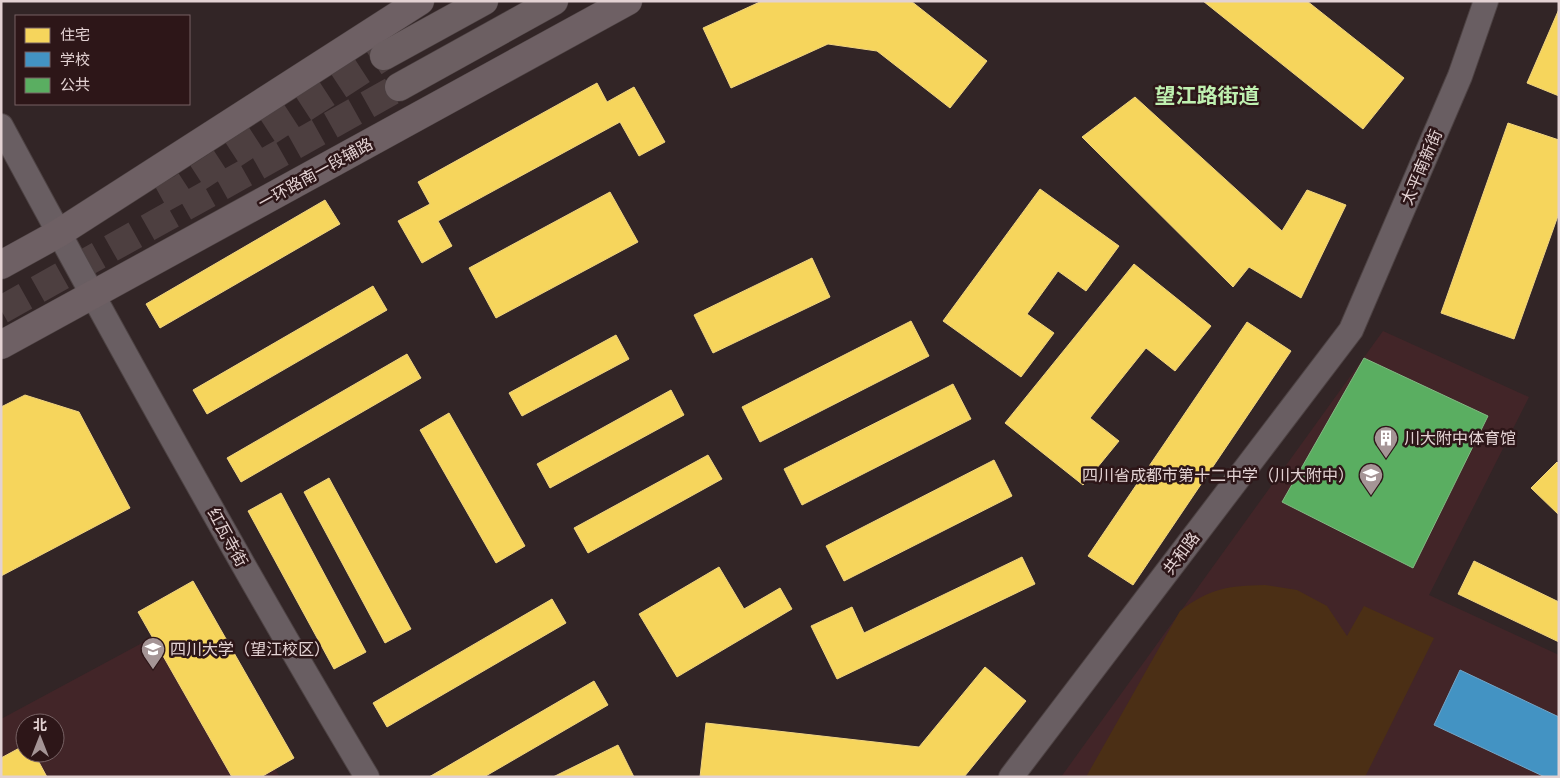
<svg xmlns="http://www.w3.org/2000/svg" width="1560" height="778" font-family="'Noto Serif','Noto Sans SC',serif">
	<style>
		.built { fill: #422528; fill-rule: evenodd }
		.green { fill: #4b2f15 }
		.homes { fill: #f6d55c; stroke: #f0d480 }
		.schools { fill: #4393c3; stroke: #73a6c8 }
		.public { fill: #5aae61; stroke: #83b983 }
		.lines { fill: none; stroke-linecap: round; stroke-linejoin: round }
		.primary-tunnel { stroke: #4d3f40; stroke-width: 28; stroke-dasharray: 28 14; stroke-linecap: butt }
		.street-casing { stroke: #4d4243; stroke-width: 26 }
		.secondary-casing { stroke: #4d4243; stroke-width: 29 }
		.primary-casing { stroke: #4d4243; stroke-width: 29 }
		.street { stroke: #695e62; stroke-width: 24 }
		.secondary { stroke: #6e6064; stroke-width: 28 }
		.primary { stroke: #6c5f62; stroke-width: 28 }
		.labels { text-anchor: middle; stroke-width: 5; stroke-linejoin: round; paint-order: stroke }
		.street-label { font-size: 16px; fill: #e3d2d3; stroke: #2d1618 }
		.poi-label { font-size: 16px; fill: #e3d2d3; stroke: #2d1618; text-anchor: start }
		.district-label { font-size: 21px; font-weight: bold; fill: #bff0b0; stroke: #2d1618 }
	</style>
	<rect width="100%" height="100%" fill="#322526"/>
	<path class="built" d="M 1383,331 L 1529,397 L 1429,595 L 1559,655 L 1559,777 L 1061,777 Z
		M 183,621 L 280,777 L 1,777 L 1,719 ZM 25,723 L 55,723 L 55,753 L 25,753 Z"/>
	<path class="green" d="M 1265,585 L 1297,590 L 1327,606 L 1347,636 L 1364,606 L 1434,638 L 1365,777 L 1086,777 L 1180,611 C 1210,588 1228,586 1265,585 Z"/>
	<path class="homes" d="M 762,1 L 911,1 L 987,61 L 950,108 L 877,51 L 828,44 L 731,88 L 703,28 Z
		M 1203,1 L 1307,1 L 1404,78 L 1363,129 Z
		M 1559,9 L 1559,96 L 1527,83 Z
		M 597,83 L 607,102 L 634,87 L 665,142 L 639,156 L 620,122 L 438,221 L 452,246 L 422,263 L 398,221 L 430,204 L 418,182 Z
		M 1135,97 L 1282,231 L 1307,190 L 1346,205 L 1301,298 L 1249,267 L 1233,287 L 1082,137 Z
		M 1508,123 L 1559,140 L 1559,213 L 1514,339 L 1441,313 Z
		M 1040,189 L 1119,246 L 1086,291 L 1058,271 L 1027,314 L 1054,333 L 1021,377 L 943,321 Z
		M 610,192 L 638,242 L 496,318 L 469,268 Z
		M 325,200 L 340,224 L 160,328 L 146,304 Z
		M 812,258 L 830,297 L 713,353 L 694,315 Z
		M 1134,264 L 1211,326 L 1175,371 L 1146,348 L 1090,418 L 1119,441 L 1083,485 L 1005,423 Z
		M 373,286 L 387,310 L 207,414 L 193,390 Z
		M 911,321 L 929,356 L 760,442 L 742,407 Z
		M 1247,322 L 1291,351 L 1133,585 L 1088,556 Z
		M 616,335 L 629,359 L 522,416 L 509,393 Z
		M 407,354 L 421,378 L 241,482 L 227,458 Z
		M 953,384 L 971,419 L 802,505 L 784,469 Z
		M 671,390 L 684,415 L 550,488 L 537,464 Z
		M 25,395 L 79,412 L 130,508 L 1,576 L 1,407 Z
		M 449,413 L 525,546 L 496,563 L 420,430 Z
		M 708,455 L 722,479 L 588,553 L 574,528 Z
		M 994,460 L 1012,496 L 844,581 L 826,546 Z
		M 1557,462 L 1559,464 L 1559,515 L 1531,488 Z
		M 329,478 L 411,629 L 385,643 L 304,492 Z
		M 281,493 L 366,652 L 334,669 L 248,511 Z
		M 1022,557 L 1035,584 L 837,679 L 811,626 L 852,607 L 864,633 Z
		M 1474,561 L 1559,602 L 1559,642 L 1458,594 Z
		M 719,567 L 744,609 L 780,588 L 792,609 L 677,677 L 639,614 Z
		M 193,581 L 294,758 L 261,777 L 232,777 L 138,612 Z
		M 552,599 L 566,623 L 387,727 L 373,703 Z
		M 985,667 L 1026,701 L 964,777 L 700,777 L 706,723 L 919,747 Z
		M 594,681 L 608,705 L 484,777 L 429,777 Z
		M 25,745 L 25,753 L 34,753 L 47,777 L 1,777 L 1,758 Z
		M 618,745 L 634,777 L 553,777 Z"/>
	<path class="schools" d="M 1460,670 L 1559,717 L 1559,777 L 1545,777 L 1434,725 Z"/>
	<path class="public" d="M 1364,358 L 1488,416 L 1413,568 L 1282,502 Z"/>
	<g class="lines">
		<path class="primary-tunnel" d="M 162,199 L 182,188 L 384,56
			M 1,310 L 399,87"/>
		<g class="street-casing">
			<path id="street" d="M 1,126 C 119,345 239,563 367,777
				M 1011,777 L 1351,330 L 1460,76 L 1486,1"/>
		</g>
		<g class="secondary-casing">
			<path id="secondary" d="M 1,265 L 59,233 L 420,1
				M 1,345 L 628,1"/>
		</g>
		<g class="primary-casing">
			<path id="primary" d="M 384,56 L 484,1
				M 399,87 L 554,1"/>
		</g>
		<use href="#street" class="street"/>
		<use href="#secondary" class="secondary"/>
		<use href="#primary" class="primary"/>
	</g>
	<defs>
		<g id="building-pin" transform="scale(1.25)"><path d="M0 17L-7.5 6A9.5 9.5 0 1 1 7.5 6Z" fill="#a59596" stroke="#2d1618"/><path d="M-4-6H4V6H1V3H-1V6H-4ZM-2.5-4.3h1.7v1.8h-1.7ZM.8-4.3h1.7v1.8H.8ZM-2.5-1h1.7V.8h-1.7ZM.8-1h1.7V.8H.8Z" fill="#fff"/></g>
		<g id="school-pin" transform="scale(1.25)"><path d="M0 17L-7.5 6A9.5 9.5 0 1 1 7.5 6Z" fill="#a59596" stroke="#2d1618"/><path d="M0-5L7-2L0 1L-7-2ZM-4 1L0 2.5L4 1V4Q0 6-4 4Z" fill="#fff"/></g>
		<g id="university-pin" transform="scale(1.25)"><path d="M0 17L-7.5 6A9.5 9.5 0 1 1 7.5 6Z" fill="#a59596" stroke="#2d1618"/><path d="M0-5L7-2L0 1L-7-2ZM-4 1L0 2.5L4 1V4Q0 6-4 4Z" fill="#fff"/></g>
	</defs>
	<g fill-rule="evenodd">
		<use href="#building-pin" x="1386" y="438"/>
		<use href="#school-pin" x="1371" y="475"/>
		<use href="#university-pin" x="153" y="649"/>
	</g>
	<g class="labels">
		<g class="street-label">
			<text transform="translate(1421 167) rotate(-67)" y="6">太平南新街</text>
			<text transform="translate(315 173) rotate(-29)" y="6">一环路南一段辅路</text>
			<text transform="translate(228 537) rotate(61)" y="6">红瓦寺街</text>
			<text transform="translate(1181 553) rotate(-53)" y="6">共和路</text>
		</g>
		<g class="poi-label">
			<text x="1404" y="444">川大附中体育馆</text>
			<text x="1354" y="481" text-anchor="end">四川省成都市第十二中学（川大附中）</text>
			<text x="170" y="655">四川大学（望江校区）</text>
		</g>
		<g class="district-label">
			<text x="1207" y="103">望江路街道</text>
		</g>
	</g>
	<rect width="1560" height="778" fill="none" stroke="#e3d2d3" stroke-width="5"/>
	<rect x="15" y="15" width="175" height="90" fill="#2d1618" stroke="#766163"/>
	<rect x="25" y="28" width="25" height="15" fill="#f6d55c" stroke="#766163"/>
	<text x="60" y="40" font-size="15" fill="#e3d2d3">住宅</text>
	<rect x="25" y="52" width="25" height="15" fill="#4393c3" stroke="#766163"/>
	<text x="60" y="65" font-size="15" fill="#e3d2d3">学校</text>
	<rect x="25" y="78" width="25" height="15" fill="#5aae61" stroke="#766163"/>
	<text x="60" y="90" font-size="15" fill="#e3d2d3">公共</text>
	<g transform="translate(40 738)"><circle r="24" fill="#2d1618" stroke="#766163"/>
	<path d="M0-4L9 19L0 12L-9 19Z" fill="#a59596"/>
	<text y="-8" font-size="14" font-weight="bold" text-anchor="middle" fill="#e3d2d3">北</text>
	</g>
</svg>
